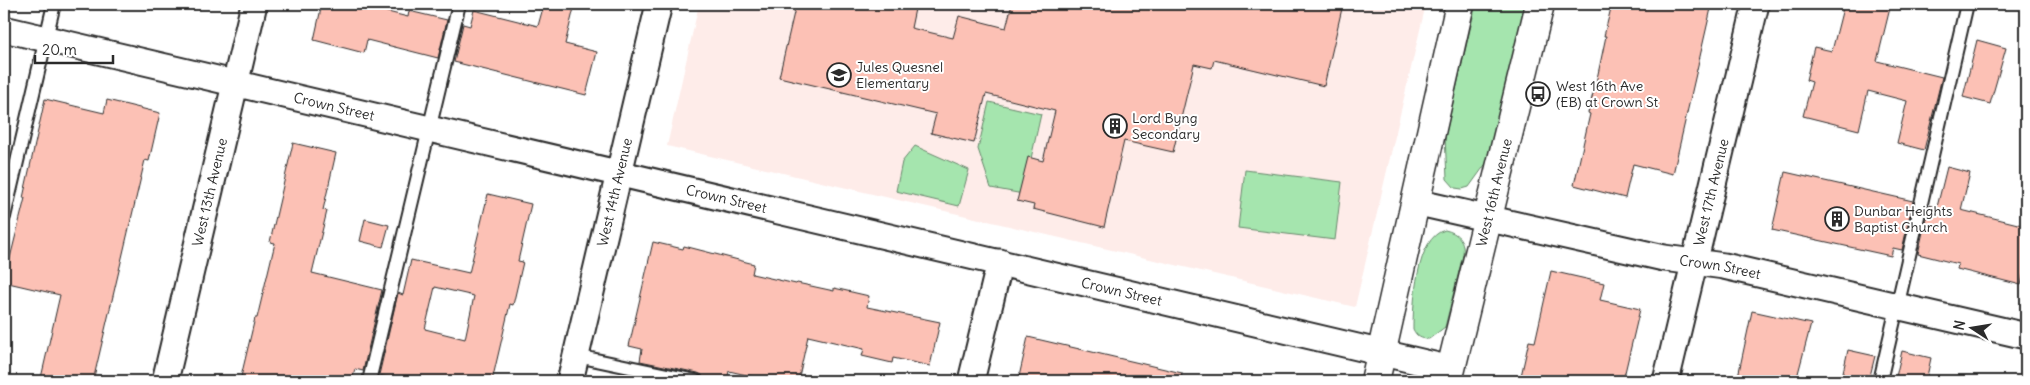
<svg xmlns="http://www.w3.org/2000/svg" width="2030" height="385" font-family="Delius,sans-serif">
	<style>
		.built { fill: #feece9 }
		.green { fill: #a5e5ae; stroke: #68886c }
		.building { fill: #fcc1b5; stroke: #2b2b2b; fill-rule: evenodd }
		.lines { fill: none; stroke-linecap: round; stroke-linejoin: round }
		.lane-casing { stroke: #2b2b2b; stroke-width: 16 }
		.street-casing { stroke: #2b2b2b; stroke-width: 29 }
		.secondary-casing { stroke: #2b2b2b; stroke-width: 31 }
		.lane { stroke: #fff; stroke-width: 12 }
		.street { stroke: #fff; stroke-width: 25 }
		.secondary { stroke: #fff; stroke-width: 28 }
		.labels { text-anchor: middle; stroke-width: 4; stroke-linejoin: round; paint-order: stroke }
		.poi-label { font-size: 14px; fill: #2b2b2b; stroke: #fff; text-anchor: start }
		.street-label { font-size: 14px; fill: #2b2b2b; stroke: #fff }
	</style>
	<rect width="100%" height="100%" fill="#fff"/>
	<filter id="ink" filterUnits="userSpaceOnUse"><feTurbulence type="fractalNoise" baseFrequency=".02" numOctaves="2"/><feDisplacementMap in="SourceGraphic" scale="10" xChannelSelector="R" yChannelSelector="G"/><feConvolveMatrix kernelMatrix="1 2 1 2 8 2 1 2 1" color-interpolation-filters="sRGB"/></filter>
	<g filter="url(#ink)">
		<path class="built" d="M 699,4 L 1426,4 L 1355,307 L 667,146 Z"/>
		<path class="green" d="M 1476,4 L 1526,4 L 1490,158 L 1469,187 L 1462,189 L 1455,188 L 1447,179 L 1445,136 Z
			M 989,102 L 1041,114 L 1023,194 L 991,188 L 978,149 Z
			M 915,146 L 969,170 L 959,206 L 896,191 L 902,162 Z
			M 1245,170 L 1342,182 L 1335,240 L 1238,228 Z
			M 1445,230 C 1458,233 1465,240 1463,255 L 1445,327 L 1429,339 C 1421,339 1417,337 1413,329 C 1413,304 1416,237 1445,230 Z"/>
		<path class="building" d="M 322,4 L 355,4 L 408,17 L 409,11 L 447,20 L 438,58 L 367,40 L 364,53 L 314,40 Z
			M 544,4 L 575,4 L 565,44 L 597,52 L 586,95 L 454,62 L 463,24 L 470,26 L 474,10 L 538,26 Z
			M 796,4 L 916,4 L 911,28 L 953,38 L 959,16 L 1006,28 L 1012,4 L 1343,4 L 1324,86 L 1214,60 L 1212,68 L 1194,64 L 1173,152 L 1124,141 L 1104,227 L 1033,209 L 1034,205 L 1017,201 L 1028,157 L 1043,161 L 1055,111 L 986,94 L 974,143 L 931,133 L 936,114 L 779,77 Z
			M 1612,4 L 1712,4 L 1673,174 L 1633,164 L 1625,198 L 1574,185 L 1590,114 L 1588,113 L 1598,74 L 1606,36 L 1604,36 Z
			M 1844,4 L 1891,4 L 1877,61 L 1942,77 L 1924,150 L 1897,143 L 1907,101 L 1868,91 L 1859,130 L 1803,116 L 1812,82 L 1806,80 L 1814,47 L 1832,51 Z
			M 1977,40 L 2006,48 L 1990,104 L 1963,97 Z
			M 45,99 L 104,113 L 107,100 L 160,113 L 149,161 L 145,160 L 93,381 L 53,381 L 41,378 L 60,295 L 4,282 L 25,198 L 23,198 Z
			M 293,143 L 336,153 L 323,210 L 327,211 L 312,273 L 382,290 L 363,371 L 355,369 L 352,381 L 240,381 L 255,318 L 257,318 L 275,243 L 270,242 Z
			M 1947,167 L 1970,173 L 1961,210 L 2026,226 L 2026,263 L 2021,285 L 1957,269 L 1958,264 L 1918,254 L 1929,205 L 1937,207 Z
			M 1785,172 L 1913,201 L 1902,250 L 1893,248 L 1891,256 L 1772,230 Z
			M 488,194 L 531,204 L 518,261 L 523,262 L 513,305 L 510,304 L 492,381 L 406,381 L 379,375 L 398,293 L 403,295 L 411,260 L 469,273 ZM 435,287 L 474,296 L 465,339 L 425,329 Z
			M 365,219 L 389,225 L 383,247 L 360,241 Z
			M 653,242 L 683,249 L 684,246 L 754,264 L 752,274 L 796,284 L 797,283 L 834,291 L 834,288 L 869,296 L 867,307 L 940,322 L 930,366 L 893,358 L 892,363 L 862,356 L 864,349 L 808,336 L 798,381 L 773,381 L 729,371 L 727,381 L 704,381 L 702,375 L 698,373 L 640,361 L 642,349 L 629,346 Z
			M 1551,271 L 1604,283 L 1600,300 L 1640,309 L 1623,381 L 1542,381 L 1521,376 L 1529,341 L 1535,342 Z
			M 1752,311 L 1811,324 L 1796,381 L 1737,381 Z
			M 1028,337 L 1182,373 L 1181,381 L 1018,381 Z
			M 1848,350 L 1875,356 L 1870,376 L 1865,375 L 1864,381 L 1841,381 Z
			M 1902,351 L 1931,358 L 1926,381 L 1895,381 Z"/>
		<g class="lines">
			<g class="lane-casing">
				<path id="lane" d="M 4,217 L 54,4
					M 577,356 L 696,381
					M 369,381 L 459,4
					M 1880,381 L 1967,4"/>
			</g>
			<g class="street-casing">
				<g id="street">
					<path id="s1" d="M 4,29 L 1451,369"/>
					<path id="s2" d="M 1415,202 L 1664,258 L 1724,266 L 2026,336"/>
					<path id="s3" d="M 165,381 L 254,4"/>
					<path id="s4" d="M 570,381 L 659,4"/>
					<path d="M 971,381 L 1000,262"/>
					<path id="s5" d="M 1666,381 L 1756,4"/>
				</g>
			</g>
			<g class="secondary-casing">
				<g id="secondary">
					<path d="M 1375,381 L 1460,4"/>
					<path id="s6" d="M 1448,381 L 1540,4"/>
				</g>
			</g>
			<use href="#lane" class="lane"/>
			<use href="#street" class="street"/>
			<use href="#secondary" class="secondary"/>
		</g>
	</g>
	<defs>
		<g id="school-ring" transform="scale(1.25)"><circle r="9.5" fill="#fff" stroke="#2b2b2b" stroke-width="1.5"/><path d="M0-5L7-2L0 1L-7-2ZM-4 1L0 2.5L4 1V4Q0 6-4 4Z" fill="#2b2b2b"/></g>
		<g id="bus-ring" transform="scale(1.25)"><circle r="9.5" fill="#fff" stroke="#2b2b2b" stroke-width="1.5"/><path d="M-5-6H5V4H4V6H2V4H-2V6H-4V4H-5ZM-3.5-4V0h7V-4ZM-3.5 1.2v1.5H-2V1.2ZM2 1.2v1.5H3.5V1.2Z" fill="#2b2b2b"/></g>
		<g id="building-ring" transform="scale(1.25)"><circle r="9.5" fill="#fff" stroke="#2b2b2b" stroke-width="1.5"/><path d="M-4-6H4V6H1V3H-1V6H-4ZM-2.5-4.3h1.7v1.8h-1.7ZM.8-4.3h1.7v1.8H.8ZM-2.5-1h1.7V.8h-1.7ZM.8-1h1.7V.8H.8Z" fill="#2b2b2b"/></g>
	</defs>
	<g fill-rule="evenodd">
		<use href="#school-ring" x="839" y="75"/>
		<use href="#bus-ring" x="1538" y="94"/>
		<use href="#building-ring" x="1115" y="126"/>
		<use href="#building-ring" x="1837" y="219"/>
	</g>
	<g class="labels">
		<g class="poi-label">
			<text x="856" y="72">Jules Quesnel<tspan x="856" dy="16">Elementary</tspan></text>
			<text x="1556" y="91">West 16th Ave<tspan x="1556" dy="16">(EB) at Crown St</tspan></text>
			<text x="1132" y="123">Lord Byng<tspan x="1132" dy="16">Secondary</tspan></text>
			<text x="1854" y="216">Dunbar Heights<tspan x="1854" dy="16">Baptist Church</tspan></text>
		</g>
		<g class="street-label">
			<text dy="5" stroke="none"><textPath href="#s1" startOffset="339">Crown Street</textPath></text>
			<text dy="5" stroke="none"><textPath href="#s3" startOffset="194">West 13th Avenue</textPath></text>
			<text dy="5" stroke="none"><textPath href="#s5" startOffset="194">West 17th Avenue</textPath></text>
			<text dy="5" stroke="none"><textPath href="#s4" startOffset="194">West 14th Avenue</textPath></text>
			<text dy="5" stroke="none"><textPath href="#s6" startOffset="194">West 16th Avenue</textPath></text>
			<text dy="5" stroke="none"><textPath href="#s1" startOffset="742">Crown Street</textPath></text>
			<text dy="5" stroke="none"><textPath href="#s2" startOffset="312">Crown Street</textPath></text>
			<text dy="5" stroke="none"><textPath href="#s1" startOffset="1148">Crown Street</textPath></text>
		</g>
	</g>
	<rect width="2030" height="385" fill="none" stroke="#fff" stroke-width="20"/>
	<rect x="10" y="10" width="2010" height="365" fill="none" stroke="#2b2b2b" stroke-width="2" filter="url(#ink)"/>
	<g transform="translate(1972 328) rotate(282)" stroke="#ffffff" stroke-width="4" paint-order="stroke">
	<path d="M0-4L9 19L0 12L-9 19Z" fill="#2b2b2b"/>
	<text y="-8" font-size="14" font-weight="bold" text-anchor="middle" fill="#2b2b2b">N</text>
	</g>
	<path d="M35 55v8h78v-8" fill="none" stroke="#2b2b2b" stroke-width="2.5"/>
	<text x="42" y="55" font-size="15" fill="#2b2b2b" stroke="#ffffff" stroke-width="4" paint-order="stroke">20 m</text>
</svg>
